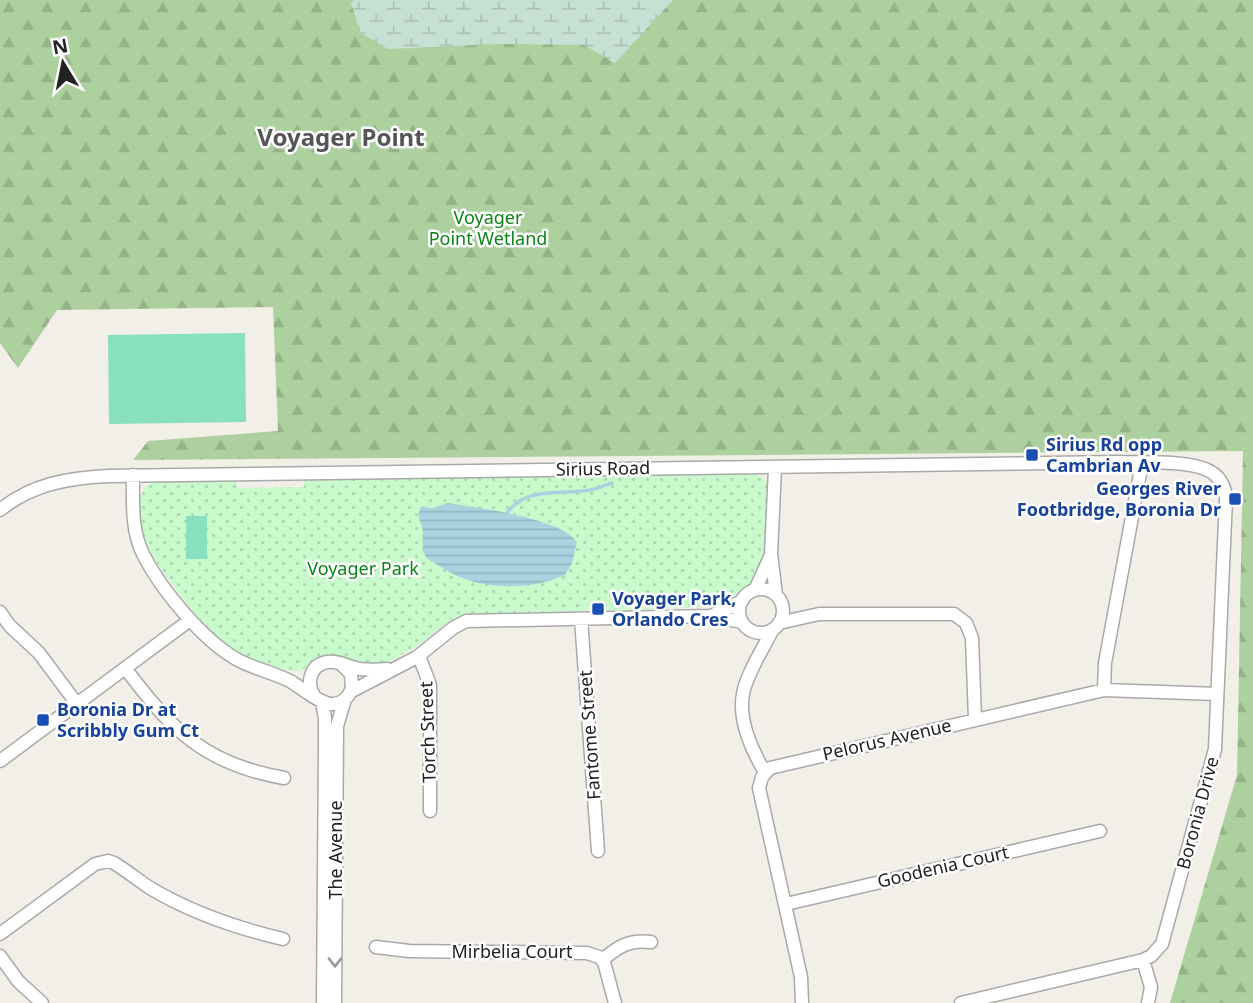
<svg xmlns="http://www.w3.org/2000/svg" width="1253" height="1003" font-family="'Noto Sans',sans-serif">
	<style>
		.forest { fill: url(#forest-firs) }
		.wetland { fill: url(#wetland-marsh) }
		.park { fill: url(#park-dots) }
		.pitch { fill: #88e0be }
		.water { fill: url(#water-rules) }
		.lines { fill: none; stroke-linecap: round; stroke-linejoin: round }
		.stream { stroke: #aad3df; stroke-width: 3.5 }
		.minor-casing { stroke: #a9a9a9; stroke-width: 15 }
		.minor { stroke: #fff; stroke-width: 12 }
		.oneway { stroke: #9c9c9c }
		.transit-dot { fill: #1a4fb4; stroke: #fff; stroke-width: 2.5 }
		.labels { text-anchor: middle; stroke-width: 5; stroke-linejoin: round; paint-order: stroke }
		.park-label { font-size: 18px; fill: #0c8416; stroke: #fff }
		.transit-label { font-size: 18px; font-weight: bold; fill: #164399; stroke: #fff; text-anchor: start }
		.street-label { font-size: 18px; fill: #222; stroke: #fff }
		.district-label { font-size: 24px; font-weight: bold; fill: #555; stroke: #fff }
	</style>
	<defs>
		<pattern id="forest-firs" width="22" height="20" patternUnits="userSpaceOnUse" patternTransform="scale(1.75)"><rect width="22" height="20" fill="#add19e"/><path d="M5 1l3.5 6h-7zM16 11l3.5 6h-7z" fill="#95b388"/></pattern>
		<pattern id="wetland-marsh" width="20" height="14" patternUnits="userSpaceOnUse" patternTransform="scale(1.75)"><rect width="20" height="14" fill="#c6e0d4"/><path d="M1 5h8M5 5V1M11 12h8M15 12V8" fill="none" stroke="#aac0b6"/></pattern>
		<pattern id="park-dots" width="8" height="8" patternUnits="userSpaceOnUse" patternTransform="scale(1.75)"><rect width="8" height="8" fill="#c8facc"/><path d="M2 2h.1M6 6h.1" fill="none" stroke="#acd6af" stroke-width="1.8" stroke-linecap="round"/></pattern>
		<pattern id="water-rules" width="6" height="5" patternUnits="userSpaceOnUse" patternTransform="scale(1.75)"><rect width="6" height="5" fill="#aad3df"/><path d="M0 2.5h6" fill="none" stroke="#92b5bf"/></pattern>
	</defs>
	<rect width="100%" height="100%" fill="#f2efe9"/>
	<path class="forest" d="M 0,0 L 1253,0 L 1253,1003 L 1170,1003 L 1237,775 L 1243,451 L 133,460 L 148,441 L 278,431 L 273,307 L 57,310 L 18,368 L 0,343 Z"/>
	<path class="wetland" d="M 354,0 L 673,0 L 615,63 L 584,45 L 500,44 L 388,49 L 361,33 L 351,4 Z"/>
	<path class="park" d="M 747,473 L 760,476 L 768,483 C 768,518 771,570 740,594 C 732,600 723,603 714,607 L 470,614 L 452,619 L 421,643 L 391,661 L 380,664 L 319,659 L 304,669 L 296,671 L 260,664 L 224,644 L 194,613 L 153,558 L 143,538 L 140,518 L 140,497 L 146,486 L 159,479 L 236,478 L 237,488 L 304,487 L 305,477 Z"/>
	<path class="pitch" d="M 245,333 L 246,422 L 109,424 L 108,335 Z
		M 186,516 L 207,516 L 207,559 L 186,559 Z"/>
	<path class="water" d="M 448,503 C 478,508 560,518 577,542 L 572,563 L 565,575 C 527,592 474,590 441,567 C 437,564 430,561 427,558 C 421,551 423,540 423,532 C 422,521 415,518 421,507 L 433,508 Z"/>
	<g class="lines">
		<path class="stream" d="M 507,513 C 526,486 561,495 590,490 C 597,489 605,485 612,483"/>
		<g class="minor-casing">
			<path id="minor" d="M 775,468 L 771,554 L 776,595
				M 133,475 C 133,502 131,530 143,554 C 161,590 205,643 240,661 C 256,669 274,673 290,681 C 309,692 336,722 352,689 L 351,674 L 342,665
				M 0,510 C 32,484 68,478 108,476 L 1118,462 C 1142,463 1196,459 1214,474 C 1222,480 1225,488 1226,498 L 1215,749 L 1162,944 L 1151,956 L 1143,960 L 961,1003
				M739 611a22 22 0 1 1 44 0a22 22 0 1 1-44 0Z
				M 755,590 L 771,555
				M 0,612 L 10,626 L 39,653 L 77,704
				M 711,616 L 742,601
				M 581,619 L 598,851
				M 779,623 L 819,614 L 954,614 L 966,623 L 972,638 L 975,719
				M 419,656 L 430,685 L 430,811
				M 125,668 C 172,730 204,764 284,778
				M 1104,690 L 1105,663 L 1142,463
				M 350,692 L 417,657 L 453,628 L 466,621 L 711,616 L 742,622
				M 314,696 C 306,683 310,665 327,662 C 338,660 349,667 360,669 C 369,670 378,670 387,669
				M 322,703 L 325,718 L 325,744 L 323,1003
				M 0,761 L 190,620
				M 765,772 C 752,751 738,720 743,694 C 746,675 764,647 773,629
				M 786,904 L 1100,831
				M 0,934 L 95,864 L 108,861 L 114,863 C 127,871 138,880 150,888 C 192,913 236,928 283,939
				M 376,947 L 409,951 L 587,953 L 599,957 L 604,962 L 615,1003
				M 0,956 L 18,981 L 42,1003
				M 602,960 C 618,947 629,939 651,942
				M 1143,960 L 1151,987 L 1148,1003
				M 335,1003 L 337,726 L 345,699
				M 802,1003 L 801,977 L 759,788 L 762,777 L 770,768 L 1104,690 L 1217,694"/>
		</g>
		<use href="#minor" class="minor"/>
	</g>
	<defs><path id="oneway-chevron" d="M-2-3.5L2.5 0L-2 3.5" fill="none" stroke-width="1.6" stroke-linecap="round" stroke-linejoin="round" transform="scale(1.75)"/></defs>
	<use class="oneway" href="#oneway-chevron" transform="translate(335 962) rotate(90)"/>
	<g class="transit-dot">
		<rect x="1025" y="448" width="14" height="14" rx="3.5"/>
		<rect x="1228" y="492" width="14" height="14" rx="3.5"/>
		<rect x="591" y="602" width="14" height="14" rx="3.5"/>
		<rect x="36" y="713" width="14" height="14" rx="3.5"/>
	</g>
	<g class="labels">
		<g class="park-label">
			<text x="488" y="224">Voyager<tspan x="488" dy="21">Point Wetland</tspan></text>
			<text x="363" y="575">Voyager Park</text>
		</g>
		<g class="transit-label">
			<text x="1046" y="451">Sirius Rd opp<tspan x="1046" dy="21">Cambrian Av</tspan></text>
			<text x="1221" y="495" text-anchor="end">Georges River<tspan x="1221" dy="21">Footbridge, Boronia Dr</tspan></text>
			<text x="612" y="605">Voyager Park,<tspan x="612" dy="21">Orlando Cres</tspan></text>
			<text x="57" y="716">Boronia Dr at<tspan x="57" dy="21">Scribbly Gum Ct</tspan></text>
		</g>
		<g class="street-label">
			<text transform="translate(603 469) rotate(-1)" y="6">Sirius Road</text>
			<text transform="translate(428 732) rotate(-92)" y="6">Torch Street</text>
			<text transform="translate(590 735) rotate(-94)" y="6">Fantome Street</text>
			<text transform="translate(887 740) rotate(-13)" y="6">Pelorus Avenue</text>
			<text transform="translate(1198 813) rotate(-75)" y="6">Boronia Drive</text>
			<text transform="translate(336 850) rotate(-90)" y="6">The Avenue</text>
			<text transform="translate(943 867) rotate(-13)" y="6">Goodenia Court</text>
			<text x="512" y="958">Mirbelia Court</text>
		</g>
		<g class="district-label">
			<text x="341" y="146">Voyager Point</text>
		</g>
	</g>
	<g transform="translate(63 63) rotate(350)" stroke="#ffffff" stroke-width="5" paint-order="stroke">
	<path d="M0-5L12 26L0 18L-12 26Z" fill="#222222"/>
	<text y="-10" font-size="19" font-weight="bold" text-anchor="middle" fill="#222222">N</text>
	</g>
</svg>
